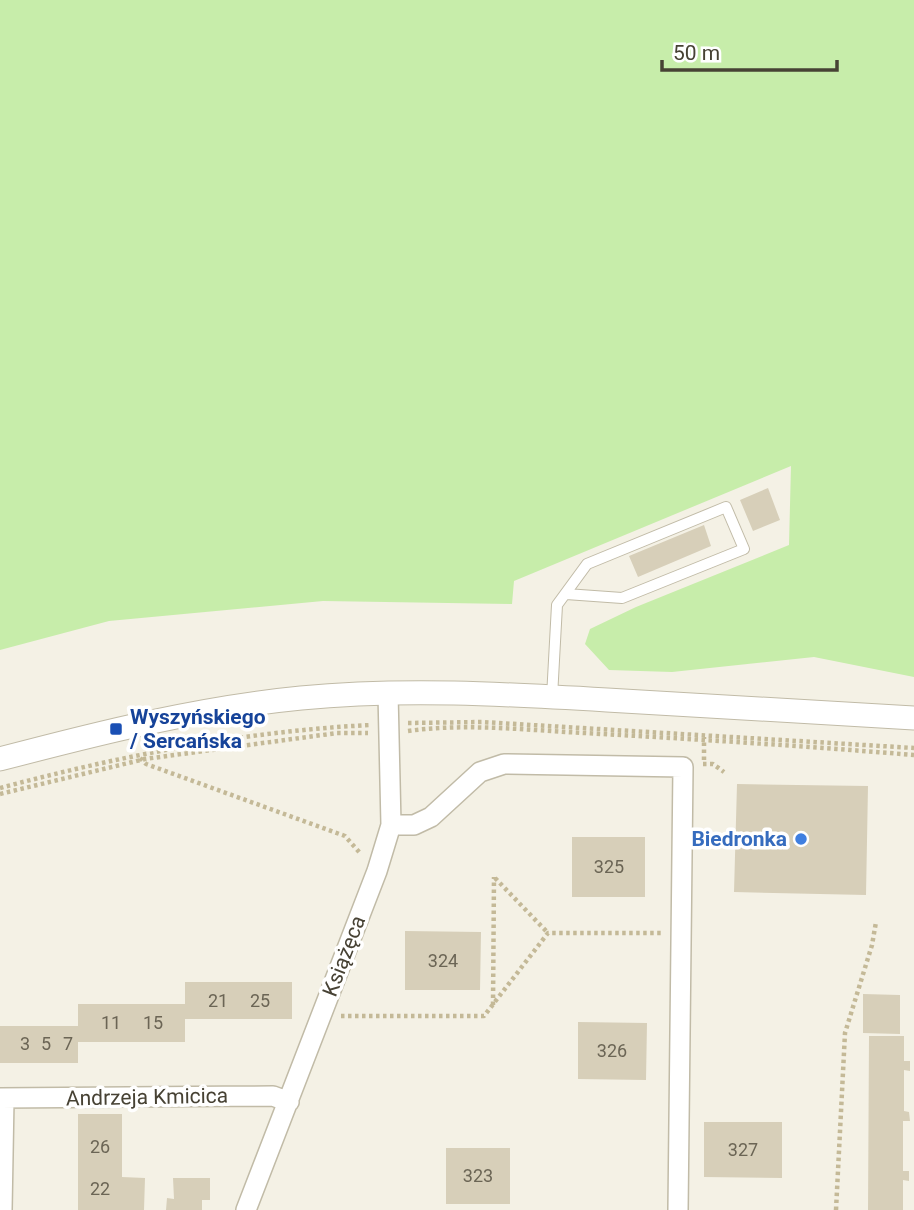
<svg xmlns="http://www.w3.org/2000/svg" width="914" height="1210" font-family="Roboto,sans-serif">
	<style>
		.green { fill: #c7edaa }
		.building { fill: #d7cfb9 }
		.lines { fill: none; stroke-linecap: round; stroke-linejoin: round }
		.service-casing { stroke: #c1bba7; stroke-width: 12 }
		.minor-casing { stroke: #c1bba7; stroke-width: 22 }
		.tertiary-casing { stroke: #c1bba7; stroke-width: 25 }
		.path { stroke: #c4b997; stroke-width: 4.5; stroke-dasharray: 3.5 3.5; stroke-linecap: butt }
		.service { stroke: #fff; stroke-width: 10 }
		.minor { stroke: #fff; stroke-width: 19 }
		.tertiary { stroke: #fff; stroke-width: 23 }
		.transit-dot { fill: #1a4fb4; stroke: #fff; stroke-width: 2.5 }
		.shop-dot { fill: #3f7fe0; stroke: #fff; stroke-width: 2.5 }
		.labels { text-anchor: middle; stroke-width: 7; stroke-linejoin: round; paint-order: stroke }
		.number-label { font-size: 18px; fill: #6b6555 }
		.transit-label { font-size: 21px; font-weight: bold; fill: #164399; stroke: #fff; text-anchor: start }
		.shop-label { font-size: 21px; font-weight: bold; fill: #366cbe; stroke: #fff; text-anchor: end }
		.street-label { font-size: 21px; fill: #474234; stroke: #fff }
	</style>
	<rect width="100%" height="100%" fill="#f4f1e5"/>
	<path class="green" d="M 0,0 L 914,0 L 914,677 L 814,657 L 672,672 L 609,670 L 585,644 L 590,629 L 636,607 L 789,545 L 791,466 L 514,581 L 512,604 L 323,601 L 109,621 L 0,650 Z"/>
	<path class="building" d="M 768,488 L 780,520 L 753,531 L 740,500 Z
		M 704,525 L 711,546 L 638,577 L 629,556 Z
		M 737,784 L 868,786 L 866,895 L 734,892 Z
		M 572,837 L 645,837 L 645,897 L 572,897 Z
		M 405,931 L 481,932 L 480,990 L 405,990 Z
		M 185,982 L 292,982 L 292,1019 L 185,1019 L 185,1042 L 78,1042 L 78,1063 L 0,1063 L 0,1026 L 78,1026 L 78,1004 L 185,1004 Z
		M 863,994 L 900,995 L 900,1034 L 863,1033 Z
		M 578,1022 L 647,1023 L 646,1080 L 578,1079 Z
		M 869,1036 L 904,1036 L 904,1061 L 910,1061 L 910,1071 L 904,1070 L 904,1111 L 909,1112 L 910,1121 L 903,1121 L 903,1171 L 909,1171 L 909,1181 L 903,1180 L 903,1210 L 868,1210 Z
		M 78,1114 L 122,1114 L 122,1177 L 145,1178 L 144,1210 L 78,1210 Z
		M 704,1122 L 782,1122 L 782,1178 L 704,1177 Z
		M 446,1148 L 510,1148 L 510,1204 L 446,1204 Z
		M 173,1178 L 210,1178 L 210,1200 L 202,1200 L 202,1210 L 166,1210 L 167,1198 L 174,1199 Z"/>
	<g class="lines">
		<g class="service-casing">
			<path id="service" d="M 552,697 L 557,605 L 587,564 L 726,507 L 744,549 L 622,598 L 566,594"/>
		</g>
		<g class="minor-casing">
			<path id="minor" d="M 391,825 L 414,825 L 431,817 L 480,772 L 504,764 L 683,767 L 678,1210
				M 0,1098 L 273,1096 L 289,1102
				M 2,1210 L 4,1099
				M 246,1210 L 377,871 L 391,825 L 388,693"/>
		</g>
		<g class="tertiary-casing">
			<path id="tertiary" d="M 0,759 C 99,733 198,708 301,698 C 403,688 505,694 607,700 C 710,706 812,712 914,718"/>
		</g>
		<path class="path" d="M 408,723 L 482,722 L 914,748
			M 408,731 C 466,723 526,730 584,733 C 694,739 804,746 914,755
			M 140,758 L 146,764 L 345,836 L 360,853
			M 704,760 L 704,737
			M 703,764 L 713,764 L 724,772
			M 0,788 C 120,756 246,731 371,725
			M 0,794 L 145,759 L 337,733 L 368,733
			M 495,878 L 548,933
			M 493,1005 L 494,877
			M 341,1016 L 484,1016 L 548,933 L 662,933
			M 836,1210 L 845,1033 L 872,945 L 876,922"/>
		<use href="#service" class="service"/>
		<use href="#minor" class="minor"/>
		<use href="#tertiary" class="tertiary"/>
	</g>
	<rect class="transit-dot" x="109" y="722" width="14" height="14" rx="3.5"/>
	<circle class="shop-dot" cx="801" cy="839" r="7"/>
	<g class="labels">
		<g class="number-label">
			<text x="609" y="873">325</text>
			<text x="443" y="967">324</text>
			<text x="218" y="1007">21</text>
			<text x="260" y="1007">25</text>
			<text x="111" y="1029">11</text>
			<text x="153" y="1029">15</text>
			<text x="25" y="1050">3</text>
			<text x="46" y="1050">5</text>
			<text x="68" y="1050">7</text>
			<text x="612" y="1057">326</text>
			<text x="100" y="1153">26</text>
			<text x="743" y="1156">327</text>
			<text x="478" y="1182">323</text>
			<text x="100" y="1195">22</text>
		</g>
		<g class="transit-label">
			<text x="130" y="724">Wyszyńskiego<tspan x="130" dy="24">/ Sercańska</tspan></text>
		</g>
		<g class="shop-label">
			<text x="787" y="846">Biedronka</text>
		</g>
		<g class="street-label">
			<text transform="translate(344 956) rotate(-69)" y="7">Książęca</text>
			<text transform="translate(147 1097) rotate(-1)" y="7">Andrzeja Kmicica</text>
		</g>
	</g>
	<path d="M662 60v10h175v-10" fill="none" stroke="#474234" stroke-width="3.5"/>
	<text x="673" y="60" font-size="21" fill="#474234" stroke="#ffffff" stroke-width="5" paint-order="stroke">50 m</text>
</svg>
